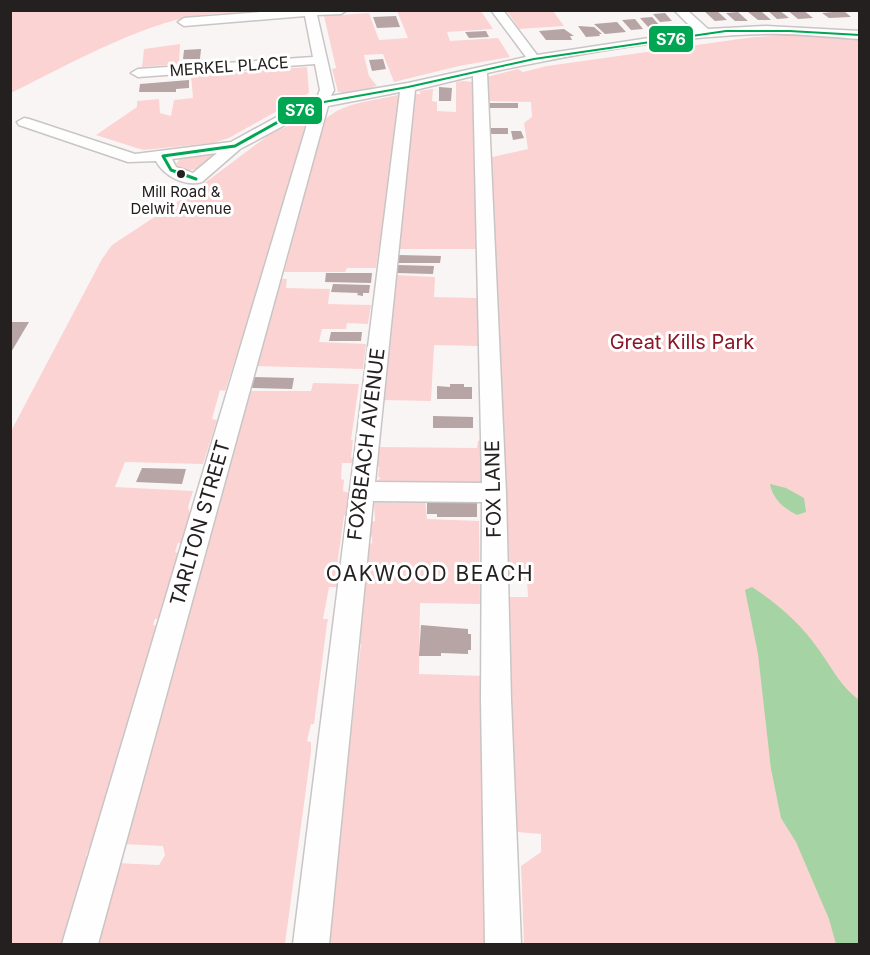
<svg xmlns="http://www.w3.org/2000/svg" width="870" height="955" font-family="Inter,sans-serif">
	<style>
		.green { fill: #fbd3d2 }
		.water { fill: #a5d3a3 }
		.building { fill: #b7a4a4 }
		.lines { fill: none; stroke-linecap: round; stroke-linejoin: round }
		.minor-casing { stroke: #c9c5c5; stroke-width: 3 }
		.minor { fill: #fefefe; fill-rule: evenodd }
		.bus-1-far1-casing { stroke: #fff; stroke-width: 4.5 }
		.bus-1-casing { stroke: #fff; stroke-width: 6 }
		.bus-1-far1 { stroke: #00a651; stroke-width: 2 }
		.bus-1 { stroke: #00a651; stroke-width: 3 }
		.bus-dot { fill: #252020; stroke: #fff; stroke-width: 2 }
		.labels { text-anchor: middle; stroke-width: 6; stroke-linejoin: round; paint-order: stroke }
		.far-bus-label { font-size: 15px; fill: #252020; stroke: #fff }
		.far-street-label { font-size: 16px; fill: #252020; stroke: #fff }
		.park-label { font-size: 20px; fill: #8b1627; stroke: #fff }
		.street-label { font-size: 20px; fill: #252020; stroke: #fff }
		.neighbourhood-label { font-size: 21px; letter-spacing: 1.5px; fill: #252020; stroke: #fff }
		.line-badge { stroke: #fff; stroke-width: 2 }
		.badge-label { font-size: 16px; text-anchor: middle; font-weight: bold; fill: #fff }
	</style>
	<rect width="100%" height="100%" fill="#faf5f5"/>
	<path class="green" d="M 10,11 L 270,11 C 236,13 198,12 165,23 C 112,40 61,68 11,93 Z
		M 397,11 L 481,11 L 493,29 L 447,32 L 450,41 L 498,38 L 510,57 L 459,66 L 394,82 L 383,54 L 364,55 L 369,76 L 377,86 L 372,87 L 374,89 L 349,94 L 338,92 L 332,69 L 336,68 L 324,16 L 369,13 L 379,40 L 408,38 Z
		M 507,11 L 553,11 L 564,26 L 519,29 Z
		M 788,35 L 859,40 L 859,944 L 524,944 L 521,866 L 541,852 L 541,834 L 517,832 L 507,597 L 528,597 L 527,580 L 506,579 L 488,158 L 528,149 L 524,123 L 532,117 L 531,102 L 485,101 L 487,77 L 518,69 L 523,72 L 547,66 L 754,37 Z
		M 180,44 L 179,64 L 142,67 L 144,49 Z
		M 307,67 L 309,93 L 229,138 L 214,143 L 143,150 L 96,135 L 137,107 L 137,101 L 159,99 L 160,113 L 171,116 L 174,100 L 193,98 L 191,76 Z
		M 463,81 L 473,82 L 477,88 L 474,106 L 477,120 L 474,129 L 478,249 L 397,249 L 400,244 L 412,94 L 421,94 L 419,91 L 433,89 L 432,101 L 437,102 L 437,111 L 456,112 L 456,82 Z
		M 398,95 L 401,96 L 395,123 L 381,244 L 379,247 L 376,268 L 347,268 L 345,272 L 284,272 L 322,123 C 339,102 374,101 398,95 Z
		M 301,120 L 306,123 L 262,277 L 225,391 L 220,390 L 212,419 L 217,420 L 203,464 L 125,462 L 115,487 L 193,491 L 188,507 L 190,514 L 181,543 L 178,543 L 175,552 L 178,553 L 159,619 L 155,619 L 153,625 L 158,626 L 94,848 L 89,848 L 86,856 L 91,857 L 65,944 L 11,944 L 10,433 L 102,259 L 112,245 L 194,191 L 270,134 Z
		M 221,151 C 208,163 192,179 176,164 L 181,157 Z
		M 395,275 L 435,277 L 434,297 L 477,298 L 478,346 L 434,345 L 431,401 L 382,400 Z
		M 280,279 L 287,279 L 286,288 L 330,289 L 328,304 L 371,305 L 368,324 L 347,323 L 346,329 L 322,329 L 319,342 L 366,344 L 363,369 L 251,366 L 268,302 L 275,301 Z
		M 313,383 L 359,384 L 351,440 L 353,440 L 351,458 L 354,459 L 354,463 L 342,463 L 341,479 L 344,480 L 343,491 L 349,493 L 348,513 L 344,516 L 336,573 L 338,576 L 337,587 L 329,587 L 323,619 L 328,619 L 327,624 L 314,724 L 311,724 L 307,741 L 311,742 L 311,752 L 285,944 L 93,944 L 116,863 L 159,865 L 165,855 L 163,846 L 122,844 L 245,391 L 311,391 Z
		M 485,439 L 484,485 L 384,486 L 376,481 L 381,478 L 378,477 L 379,467 L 374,467 L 378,461 L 379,447 L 477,448 L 478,441 Z
		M 396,499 L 425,499 L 427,519 L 479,521 L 480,604 L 420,603 L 419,674 L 487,676 L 493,944 L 324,944 L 349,725 L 352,725 L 361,644 L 358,644 L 356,627 L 362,621 L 366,556 L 368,555 L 370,544 L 372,543 L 372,537 L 367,537 L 371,533 L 369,522 L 375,521 L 374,503 L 396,503 Z"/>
	<path class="water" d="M 770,484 L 786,488 L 804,498 L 806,512 L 797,515 C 784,508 773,500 770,484 Z
		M 752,587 C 778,604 801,624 819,650 C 832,668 841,687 859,700 L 859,944 L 836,944 L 829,919 L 796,842 L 781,818 L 771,769 L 758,654 L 745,590 Z"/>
	<path class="building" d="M 716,10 L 727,20 L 715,21 L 704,11 Z
		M 767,10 L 779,10 L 789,18 L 777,19 Z
		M 787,10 L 803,10 L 813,18 L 798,19 Z
		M 755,11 L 761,11 L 771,20 L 758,20 L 748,12 Z
		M 844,11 L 851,17 L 829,18 L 822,13 Z
		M 738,12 L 748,21 L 735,21 L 726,13 Z
		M 665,13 L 672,21 L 660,22 L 653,14 Z
		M 396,16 L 400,27 L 377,28 L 373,17 Z
		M 652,17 L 661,27 L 649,28 L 640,18 Z
		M 635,19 L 643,29 L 631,30 L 622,20 Z
		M 617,22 L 626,32 L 605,34 L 594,24 Z
		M 578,26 L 594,27 L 602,34 L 599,34 L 600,36 L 586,37 Z
		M 564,29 L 574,36 L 570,36 L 572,40 L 546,40 L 539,31 Z
		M 486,31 L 489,37 L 469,38 L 465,32 Z
		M 201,49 L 200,59 L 183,59 L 184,50 Z
		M 383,59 L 386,69 L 372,71 L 369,60 Z
		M 189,80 L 189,88 L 176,89 L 176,92 L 139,92 L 140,84 Z
		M 439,87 L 452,88 L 451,101 L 439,101 Z
		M 488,103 L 518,103 L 518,108 L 488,108 Z
		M 489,128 L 508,128 L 508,134 L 489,134 Z
		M 511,131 L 521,131 L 524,138 L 513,140 Z
		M 398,255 L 441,256 L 440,263 L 398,263 Z
		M 397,265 L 434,266 L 433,274 L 396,273 Z
		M 326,273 L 372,273 L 371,283 L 325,282 Z
		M 333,284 L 370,285 L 369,293 L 363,293 L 363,296 L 357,295 L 358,293 L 331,292 Z
		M 10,322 L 29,322 L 10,354 Z
		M 331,332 L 362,332 L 361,341 L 329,341 Z
		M 254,377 L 294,378 L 292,389 L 251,388 Z
		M 450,384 L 464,384 L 464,387 L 472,387 L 472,399 L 437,399 L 437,386 L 450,387 Z
		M 433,416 L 473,417 L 473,428 L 433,428 Z
		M 142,468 L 186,469 L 182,484 L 136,482 Z
		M 427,501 L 477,501 L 477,517 L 437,517 L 437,514 L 427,514 Z
		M 421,625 L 468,629 L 468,634 L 471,634 L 471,650 L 468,650 L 468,654 L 441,653 L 441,656 L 419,656 Z"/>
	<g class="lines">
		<g class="minor-casing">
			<path id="minor" d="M 288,10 L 347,10 L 341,14 L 317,15 L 334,90 L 331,96 L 408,83 L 526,57 L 491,10 L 503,10 L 537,55 L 695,31 L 674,10 L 687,10 L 708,29 L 766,26 L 860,31 L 860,39 C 828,37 795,33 763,34 C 674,36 574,54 487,73 L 506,493 L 511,700 L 521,944 L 485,944 L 481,700 L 482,502 L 373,501 L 329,944 L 293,944 L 400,92 L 328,106 L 98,944 L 62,944 L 311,111 L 240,149 L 202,182 C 185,187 164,176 156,161 L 128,162 L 19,125 L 17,122 L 24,118 L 29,119 L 135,154 L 231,142 L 295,107 L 316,100 L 320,90 L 315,64 L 138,77 L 131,73 L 138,69 L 313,57 L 305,16 L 184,26 L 178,22 L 184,18 ZM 473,76 L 482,483 L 375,482 L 415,90 ZM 217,153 L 193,173 L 176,167 L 172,159 Z"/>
		</g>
		<use href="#minor" class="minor"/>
		<g class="bus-1-far1-casing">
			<path id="bus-1-far1" d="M 291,115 L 324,102 L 408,87 L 534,59 L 726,31 L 789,31 L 860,35"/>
		</g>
		<g class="bus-1-casing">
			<path id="bus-1" d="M 196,179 L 171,170 L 163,156 L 235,146 L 294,113"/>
		</g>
		<use href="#bus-1-far1" class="bus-1-far1"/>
		<use href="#bus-1" class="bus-1"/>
	</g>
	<circle class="bus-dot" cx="181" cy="174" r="5"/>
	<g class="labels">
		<g class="far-bus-label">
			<text x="181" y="197">Mill Road &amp;<tspan x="181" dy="17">Delwit Avenue</tspan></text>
		</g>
		<g class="far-street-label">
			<text transform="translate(229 66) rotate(-4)" y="6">MERKEL PLACE</text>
		</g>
		<g class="park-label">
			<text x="682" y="349">Great Kills Park</text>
		</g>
		<g class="street-label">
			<text transform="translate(366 444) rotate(-83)" y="7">FOXBEACH AVENUE</text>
			<text transform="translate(493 489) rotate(-91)" y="7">FOX LANE</text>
			<text transform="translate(200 523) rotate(-74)" y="7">TARLTON STREET</text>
		</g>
		<g class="neighbourhood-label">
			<text x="430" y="581">OAKWOOD BEACH</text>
		</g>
	</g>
	<g class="line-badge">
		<rect x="648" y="25" width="46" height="28" rx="6" fill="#00a651"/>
		<rect x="277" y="96" width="46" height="29" rx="6" fill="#00a651"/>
	</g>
	<g class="badge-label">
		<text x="671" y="45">S76</text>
		<text x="300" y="116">S76</text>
	</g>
	<rect width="870" height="955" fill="none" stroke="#252020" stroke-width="24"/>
</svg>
